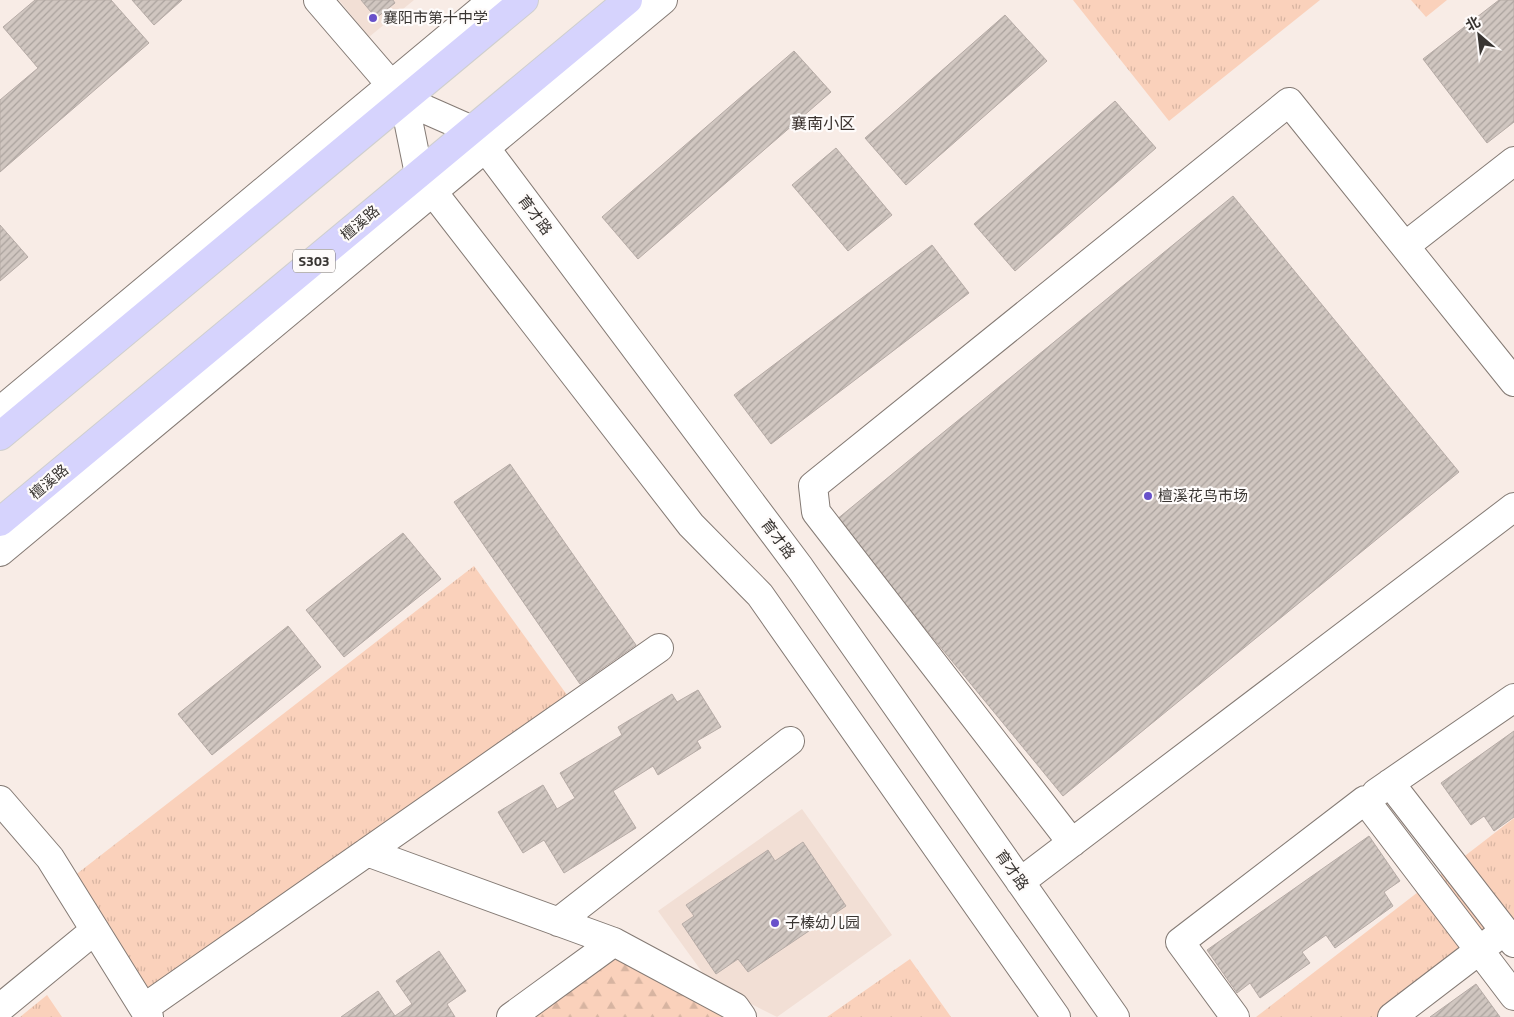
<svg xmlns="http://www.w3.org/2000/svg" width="1514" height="1017" font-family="'Titillium Web','Noto Sans SC',sans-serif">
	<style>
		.built { fill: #f2dfd5 }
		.grass { fill: url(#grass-tufts) }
		.forest { fill: url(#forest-firs) }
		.building { fill: url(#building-hatch); stroke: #b6aba6 }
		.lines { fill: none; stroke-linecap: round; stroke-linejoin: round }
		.minor-casing { stroke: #847a74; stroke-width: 30 }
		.major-casing { stroke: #cfcfce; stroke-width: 30 }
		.minor { stroke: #fff; stroke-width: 28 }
		.major { stroke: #d6d3fd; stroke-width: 28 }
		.poi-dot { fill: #6851ca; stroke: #fefbfa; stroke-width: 2 }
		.labels { text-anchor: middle; stroke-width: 4.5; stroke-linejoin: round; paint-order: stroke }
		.shield { fill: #fefbfa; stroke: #74706e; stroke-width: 1 }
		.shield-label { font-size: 14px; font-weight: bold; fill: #393532 }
		.poi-label { font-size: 15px; fill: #393532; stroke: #fefbfa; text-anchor: start }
		.street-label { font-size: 15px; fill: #393532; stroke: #fefbfa }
		.neighbourhood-label { font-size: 16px; fill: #3b322e; stroke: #fefbfa }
	</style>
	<defs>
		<pattern id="grass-tufts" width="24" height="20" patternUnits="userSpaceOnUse" patternTransform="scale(1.25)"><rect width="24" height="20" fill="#fad1bb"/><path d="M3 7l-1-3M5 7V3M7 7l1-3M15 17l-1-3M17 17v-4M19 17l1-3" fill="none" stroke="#d7b4a1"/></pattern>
		<pattern id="forest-firs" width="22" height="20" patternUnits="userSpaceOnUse" patternTransform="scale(1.25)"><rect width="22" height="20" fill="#fad1bb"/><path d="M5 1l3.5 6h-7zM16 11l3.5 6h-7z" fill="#d7b4a1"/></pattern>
		<pattern id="building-hatch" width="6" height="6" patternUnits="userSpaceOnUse" patternTransform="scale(1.25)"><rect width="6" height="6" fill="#d0c6c0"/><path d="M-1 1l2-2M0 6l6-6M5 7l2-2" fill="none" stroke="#aaa29d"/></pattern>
	</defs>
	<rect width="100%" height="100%" fill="#f8ece6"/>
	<path class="built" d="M 339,0 L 414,0 L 369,37 Z
		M 802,809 L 892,935 L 777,1017 L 710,983 L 658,911 Z"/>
	<path class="grass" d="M 1073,0 L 1320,0 L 1169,121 Z
		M 1411,0 L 1447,0 L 1426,17 Z
		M 474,566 L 575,706 L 144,1008 L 65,883 Z
		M 1514,818 L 1514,919 L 1390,1017 L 1256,1017 Z
		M 910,959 L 951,1017 L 827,1017 Z
		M 47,995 L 62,1017 L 20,1017 Z"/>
	<path class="forest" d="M 614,942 L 742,1017 L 511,1017 Z"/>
	<path class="building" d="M 35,0 L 111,0 L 149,43 L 0,172 L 0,100 L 38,68 L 3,27 Z
		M 132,0 L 182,0 L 154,25 Z
		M 361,0 L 393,0 L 395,3 L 376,18 Z
		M 1499,0 L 1514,0 L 1514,122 L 1487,143 L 1423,59 Z
		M 1005,15 L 1047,61 L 906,185 L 865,138 Z
		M 794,51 L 831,92 L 638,259 L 602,217 Z
		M 1115,101 L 1156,148 L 1015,271 L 974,224 Z
		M 836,148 L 892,215 L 848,251 L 792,185 Z
		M 1233,196 L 1459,472 L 1063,796 L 836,520 Z
		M 0,225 L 28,257 L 0,281 Z
		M 932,245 L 969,293 L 771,444 L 734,395 Z
		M 510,464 L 636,645 L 580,684 L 454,502 Z
		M 403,533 L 441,579 L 344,657 L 306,610 Z
		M 288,626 L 321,667 L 212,755 L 178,714 Z
		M 698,690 L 721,727 L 697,741 L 701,748 L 658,775 L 653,766 L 613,791 L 636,828 L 564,873 L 544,840 L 523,853 L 498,812 L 543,785 L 557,809 L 575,798 L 560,773 L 622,735 L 618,727 L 672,694 L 677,702 Z
		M 1514,731 L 1514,817 L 1494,831 L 1484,816 L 1471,825 L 1441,783 Z
		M 1369,836 L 1400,881 L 1384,892 L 1393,906 L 1335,948 L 1326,935 L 1302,952 L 1310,963 L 1260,998 L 1250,983 L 1237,993 L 1207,950 Z
		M 803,842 L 846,906 L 748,972 L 738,959 L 716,974 L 682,924 L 694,916 L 686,905 L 768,850 L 775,861 Z
		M 439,951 L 466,991 L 447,1004 L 455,1017 L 341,1017 L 378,991 L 395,1016 L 412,1004 L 396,981 Z
		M 1476,984 L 1500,1017 L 1430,1017 Z"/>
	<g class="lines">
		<g class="minor-casing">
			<path id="minor" d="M 318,0 L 404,100 L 472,130 L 800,568 L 1115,1017
				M 404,100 L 419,174 L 691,525 L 760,595 L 1056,1017
				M 1405,246 L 1514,161
				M 0,411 L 493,0
				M 0,552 L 663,0
				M 1390,783 L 1514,943
				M 1376,793 L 1514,698
				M 0,800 L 50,858 L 149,1017
				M 1072,843 L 816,512 L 813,486 L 1289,102 L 1514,382
				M 367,852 L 614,942
				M 1020,882 L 1514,507
				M 558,922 L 790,741
				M 0,1008 L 95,930
				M 144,1008 L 659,648
				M 511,1017 L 614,942 L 735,1007 L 742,1017
				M 1235,1017 L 1180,942 L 1365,800 L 1514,996
				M 1392,1017 L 1494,939"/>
		</g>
		<g class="major-casing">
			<path id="major" d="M 0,436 L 524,0
				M 0,522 L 628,0"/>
		</g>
		<use href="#minor" class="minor"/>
		<use href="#major" class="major"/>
	</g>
	<g class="poi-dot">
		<circle cx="373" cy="18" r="5"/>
		<circle cx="1148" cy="496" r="5"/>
		<circle cx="775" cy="923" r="5"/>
	</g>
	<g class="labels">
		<rect class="shield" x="293" y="249.5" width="42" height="23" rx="4"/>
		<g class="shield-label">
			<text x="314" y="266">S303</text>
		</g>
		<g class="poi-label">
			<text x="383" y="23">襄阳市第十中学</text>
			<text x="1158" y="501">檀溪花鸟市场</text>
			<text x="785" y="928">子榛幼儿园</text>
		</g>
		<g class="street-label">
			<text transform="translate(535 215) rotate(53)" y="5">育才路</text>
			<text transform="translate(360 223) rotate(-40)" y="5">檀溪路</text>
			<text transform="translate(49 482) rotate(-40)" y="5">檀溪路</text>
			<text transform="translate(778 539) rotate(53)" y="5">育才路</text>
			<text transform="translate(1012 870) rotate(55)" y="5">育才路</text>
		</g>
		<g class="neighbourhood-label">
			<text x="823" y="129">襄南小区</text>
		</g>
	</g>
	<g transform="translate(1479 35) rotate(332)" stroke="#fefbfa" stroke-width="4" paint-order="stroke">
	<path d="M0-4L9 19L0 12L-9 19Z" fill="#393532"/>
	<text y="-8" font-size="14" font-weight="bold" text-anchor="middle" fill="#393532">北</text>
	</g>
</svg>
